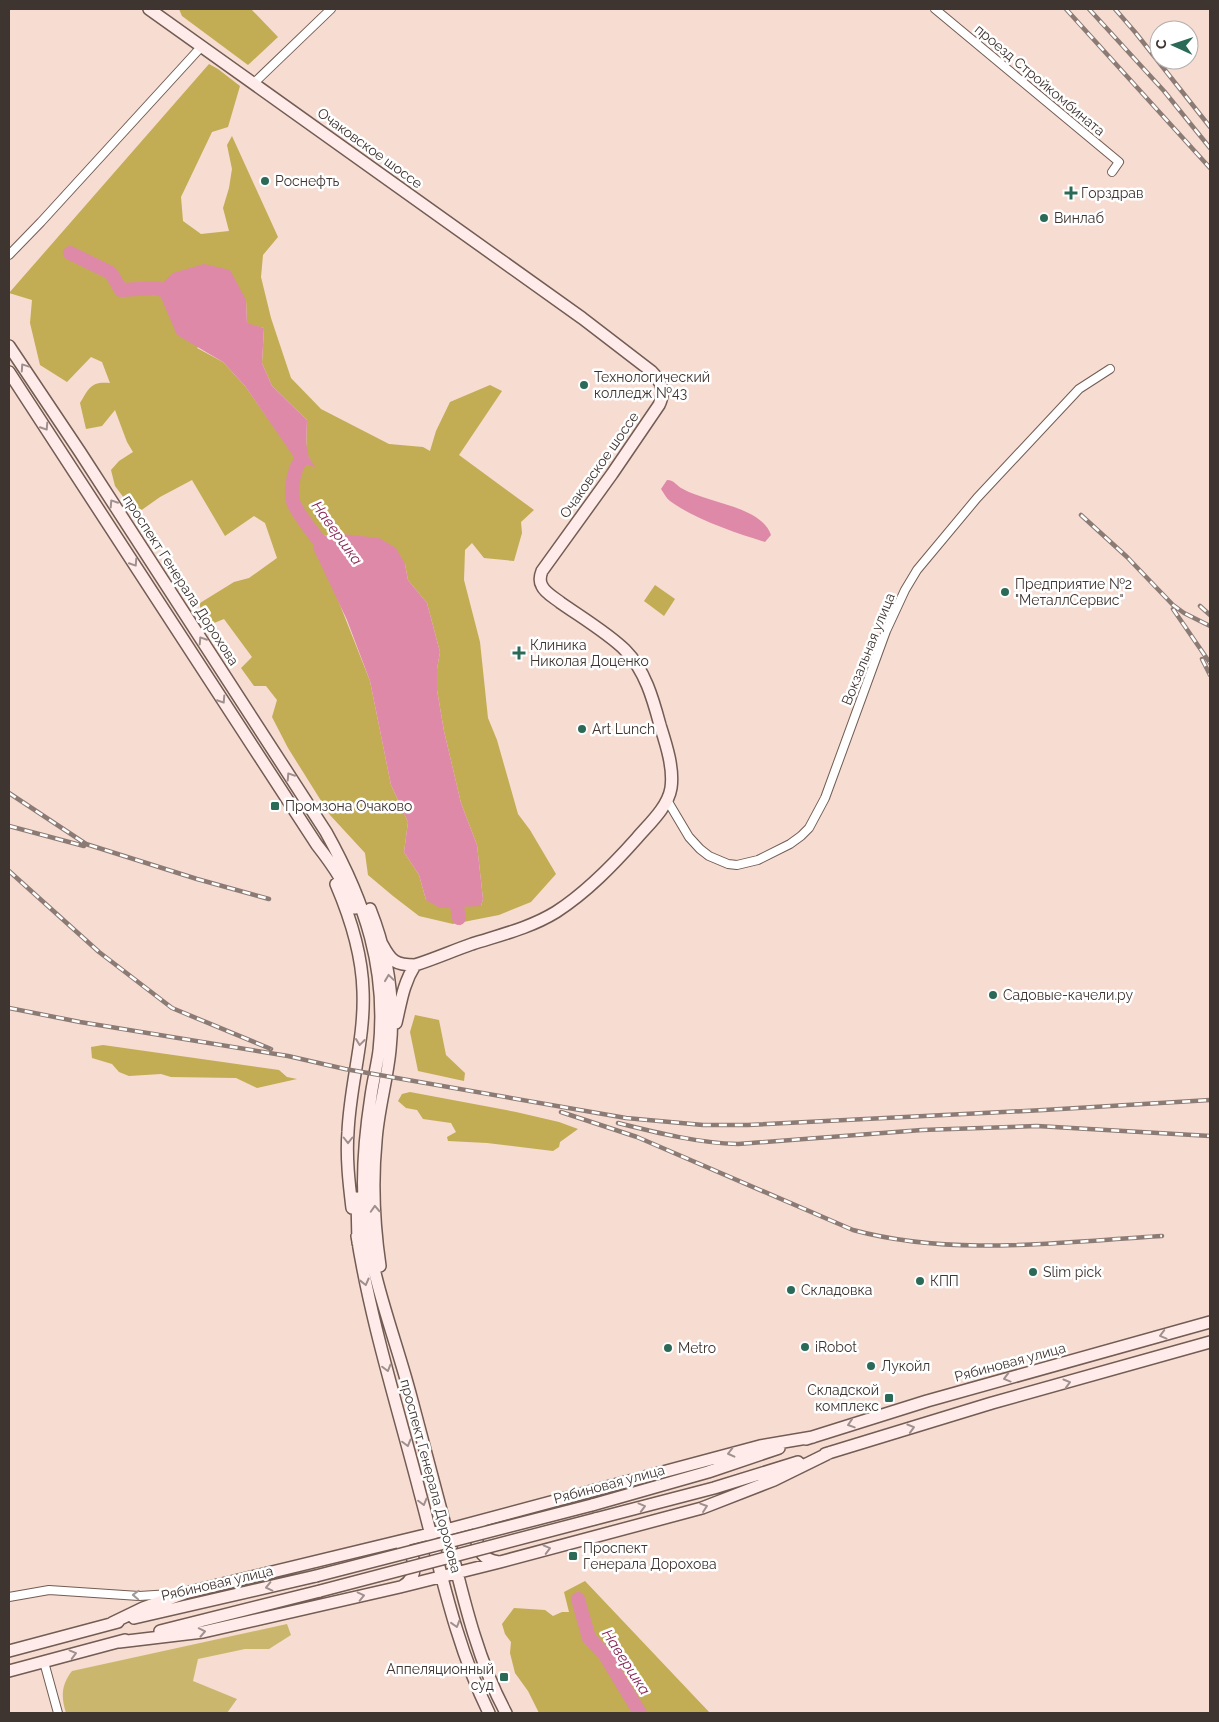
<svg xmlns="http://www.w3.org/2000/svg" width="1219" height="1722" font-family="Raleway,sans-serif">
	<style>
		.green { fill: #cab76d }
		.forest { fill: #c2ac54; fill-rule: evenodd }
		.water { fill: #df89a9 }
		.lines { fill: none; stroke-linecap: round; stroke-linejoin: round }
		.river { stroke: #df89a9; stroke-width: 14 }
		.street-casing { stroke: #725c53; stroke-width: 10 }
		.secondary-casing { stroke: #725c53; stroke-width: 14 }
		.street { stroke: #fff; stroke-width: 8 }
		.secondary { stroke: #ffebea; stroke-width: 11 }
		.rail-casing { stroke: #8b7b74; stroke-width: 4.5 }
		.rail { stroke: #fff; stroke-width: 2.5; stroke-dasharray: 8; stroke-linecap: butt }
		.secondary-bridge-casing { stroke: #725c53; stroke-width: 14; stroke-linecap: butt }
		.secondary-bridge { stroke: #ffebea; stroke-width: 11 }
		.oneway { stroke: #9e908d }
		.oneway2 { stroke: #9e9a98 }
		.poi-dot { fill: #2b6a57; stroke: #fff; stroke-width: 2 }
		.labels { text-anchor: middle; stroke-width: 5; stroke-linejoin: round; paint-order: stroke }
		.street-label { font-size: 14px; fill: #3e3430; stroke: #fff }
		.poi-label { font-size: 14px; fill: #3e3430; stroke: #fff; text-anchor: start }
		.water-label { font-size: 15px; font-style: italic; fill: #882453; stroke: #fff }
	</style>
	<rect width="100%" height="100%" fill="#f6dcd1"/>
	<path class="green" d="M 287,1624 L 291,1635 L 269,1649 L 245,1649 L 198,1659 L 193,1681 L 237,1699 L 227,1713 L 66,1713 C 61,1697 61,1685 72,1671 Z"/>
	<path class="forest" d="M 179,9 L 251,9 L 278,37 L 248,65 L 182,16 Z
		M 209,64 L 218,69 L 240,86 L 228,127 L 212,132 L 181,197 L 183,221 L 201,234 L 229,231 L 223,208 L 229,188 L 232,169 L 227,145 L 232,136 L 278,237 L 263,255 L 261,277 L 271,318 L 291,378 L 321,409 L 389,444 L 423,447 L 430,451 L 436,431 L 450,402 L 490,385 L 502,391 L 459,455 L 534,510 L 521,522 L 522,533 L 514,561 L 484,558 L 472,543 L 465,550 L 464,580 L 480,642 L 488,718 L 497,740 L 518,814 L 530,830 L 556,874 L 531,902 L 499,915 L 453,924 L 419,916 L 393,896 L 368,875 L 365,853 L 330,815 L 288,748 L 272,717 L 277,700 L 266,686 L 254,686 L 241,668 L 252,657 L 224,619 L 214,623 C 207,617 199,613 200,603 L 234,582 L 249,578 L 277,558 L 265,523 L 254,516 L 225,536 L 192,480 L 160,497 L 136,514 L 115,486 L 111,470 L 119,461 L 133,452 L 127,442 L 115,410 L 102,426 L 86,429 L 80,403 C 89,388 91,381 110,383 L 102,362 L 91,357 L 67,382 L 40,365 L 30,323 L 32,300 L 9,293 ZM 246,300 L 247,324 L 264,328 L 262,363 L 272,386 L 307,420 L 306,453 L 314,467 L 269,420 L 245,386 L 223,362 L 197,348 ZM 334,533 L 405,564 L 408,580 L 427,603 L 440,652 L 437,669 L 437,690 L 444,731 L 461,803 L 477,845 L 483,899 L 481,906 L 426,900 L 419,875 L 404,852 L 408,822 L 391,785 L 370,681 L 314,539 Z
		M 655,585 L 675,599 L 664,616 L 644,601 Z
		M 415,1015 L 439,1020 L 446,1055 L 465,1073 L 464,1081 L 418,1071 L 410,1032 Z
		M 103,1045 L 279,1070 L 287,1077 L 297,1079 L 257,1088 L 236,1078 L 171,1077 L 161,1074 L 129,1076 L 119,1072 L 112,1064 L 92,1058 L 91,1047 Z
		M 410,1092 L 516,1112 L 559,1122 L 578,1129 L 560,1142 L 559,1147 L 553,1151 L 487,1143 L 448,1141 L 447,1137 L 456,1132 L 451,1123 L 423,1119 L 417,1110 L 406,1108 L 398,1101 L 402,1094 Z
		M 585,1581 L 710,1713 L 539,1713 L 528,1691 L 515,1673 L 510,1653 L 511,1642 L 505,1634 L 502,1624 L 514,1608 L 545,1610 L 553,1616 L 562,1612 L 569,1612 L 564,1592 Z"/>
	<path class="water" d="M 204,264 L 230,270 L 246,300 L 247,323 L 264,328 L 262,363 L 272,386 L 307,420 L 306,453 L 315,467 L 298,463 L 245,386 L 223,362 L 177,335 L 157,288 L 173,273 Z
		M 667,480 C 675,480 676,486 683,489 C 707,503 761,506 771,535 L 765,542 C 736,533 694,519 670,501 C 666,498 664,493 661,489 Z
		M 334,533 L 379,538 L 396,548 L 405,564 L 408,580 L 427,603 L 440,652 L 437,669 L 437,690 L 444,731 L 461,803 L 477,845 L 483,899 L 481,906 L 440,908 L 426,900 L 419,875 L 404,852 L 408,822 L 391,785 L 370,681 L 347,620 L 313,548 L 314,539 Z"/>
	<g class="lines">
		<path class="river" d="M 70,253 L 111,273 L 121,290 L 157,288 L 174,295
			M 300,448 L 302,459 C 294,467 289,493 294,504 C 300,518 319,540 329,553
			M 454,890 L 459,918
			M 578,1599 L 589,1638 L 605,1655 L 640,1713"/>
		<g class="street-casing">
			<path id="street" d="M 935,9 L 1119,162 L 1112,172
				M 254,83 L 331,9
				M 9,255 L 41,222 L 202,46
				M 667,800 L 689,837 L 700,849 L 709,856 L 728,864 L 737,865 L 758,860 L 790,844 L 801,836 L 809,828 L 825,798 L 886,631 L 905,590 L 917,570 L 977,498 L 1079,389 L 1110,369
				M 9,1597 L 49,1590 L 139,1596 L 171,1594
				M 44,1662 L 58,1713"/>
		</g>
		<g class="secondary-casing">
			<path id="secondary" d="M 149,9 L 582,318 L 651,371 C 661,381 666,391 659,405 L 612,474 L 542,571 C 540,576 539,581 542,586 C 545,593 555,598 561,603 C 581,617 609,634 625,650 C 645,670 653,699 660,725 C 666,744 674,768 671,788 C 668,807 649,824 637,838 C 613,865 587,892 556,912 C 530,928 500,935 472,944 C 452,951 434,959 415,965 C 395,965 391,961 382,944
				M 9,346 L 80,452 L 326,832 C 365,902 388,969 379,1051 C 377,1066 373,1081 371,1096 C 365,1135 361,1175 365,1215 C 371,1279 395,1336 411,1397 C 424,1446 437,1495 450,1544 C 464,1601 478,1661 506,1713
				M 9,372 L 317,845 C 332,864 346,884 355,908
				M 336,884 C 351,919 362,954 363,991 C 365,1039 350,1084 348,1132 C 346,1157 349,1183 352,1208
				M 370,909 C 388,954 395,1002 390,1050 C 387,1081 378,1110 376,1141 C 372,1182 374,1225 380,1266
				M 396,1023 C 401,1002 403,984 415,965
				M 357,1198 L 358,1243
				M 357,1236 C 371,1323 398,1408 420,1493 C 440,1567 455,1644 489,1713
				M 806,1439 L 927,1401 L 1210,1322
				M 825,1454 L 992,1403 L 1210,1342
				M 592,1505 L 708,1472 L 779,1448
				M 595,1519 L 714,1488 L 798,1462
				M 480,1527 C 472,1543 480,1560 499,1562
				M 402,1546 C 417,1555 419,1576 403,1586
				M 134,1618 L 316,1576
				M 112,1623 L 143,1608 L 185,1593 L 446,1530 L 760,1446 L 813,1437
				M 160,1631 L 320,1591
				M 119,1642 L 203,1632 L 400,1587 L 500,1562 L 702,1508 L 774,1480 L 831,1452
				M 9,1651 L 118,1622
				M 9,1671 L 125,1640"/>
		</g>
		<use href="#street" class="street"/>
		<use href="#secondary" class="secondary"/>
		<g class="rail-casing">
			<path id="rail" d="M 1066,9 L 1210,168
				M 1089,9 L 1164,91 L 1210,148
				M 1115,9 L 1135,32 L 1210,127
				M 1081,515 L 1127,557 L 1173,605 L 1184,613 L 1210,626
				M 1200,606 L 1210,615
				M 1173,609 L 1210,663
				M 1202,659 L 1210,675
				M 9,793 L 86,844 L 197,879 L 269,899
				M 9,826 L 84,846
				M 9,871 L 99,952 L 172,1008 L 271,1049
				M 9,1008 L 80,1022 L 288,1056 L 345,1069 L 626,1118 L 703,1125 L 748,1125 L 1044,1110 L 1210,1100
				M 561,1112 L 637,1137 L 853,1230 C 953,1257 1059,1242 1162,1236
				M 618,1123 C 658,1133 698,1143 738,1144 L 922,1130 L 1037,1126 L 1210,1136"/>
		</g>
		<use href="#rail" class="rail"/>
		<g class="secondary-bridge-casing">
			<path id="secondary-bridge" d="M 316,1576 L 592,1505
				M 320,1591 L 595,1519"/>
		</g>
		<use href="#secondary-bridge" class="secondary-bridge"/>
	</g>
	<defs><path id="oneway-chevron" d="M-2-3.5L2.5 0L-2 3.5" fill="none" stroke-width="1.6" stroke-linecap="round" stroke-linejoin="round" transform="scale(1.25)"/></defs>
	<g class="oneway">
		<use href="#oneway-chevron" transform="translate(24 367) rotate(-124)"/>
		<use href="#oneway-chevron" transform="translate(45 427) rotate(57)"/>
		<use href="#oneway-chevron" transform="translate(113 503) rotate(-123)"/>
		<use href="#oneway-chevron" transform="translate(134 563) rotate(57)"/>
		<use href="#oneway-chevron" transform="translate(202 640) rotate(-123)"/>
		<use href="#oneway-chevron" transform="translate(222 700) rotate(57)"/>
		<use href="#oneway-chevron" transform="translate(290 776) rotate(-123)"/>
		<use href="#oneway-chevron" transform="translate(389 978) rotate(-98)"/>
		<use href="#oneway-chevron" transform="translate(360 1042) rotate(97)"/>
		<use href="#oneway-chevron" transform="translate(348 1140) rotate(90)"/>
		<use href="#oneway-chevron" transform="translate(375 1209) rotate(-93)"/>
		<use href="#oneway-chevron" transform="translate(365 1282) rotate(76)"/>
		<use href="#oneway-chevron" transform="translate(1163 1335) rotate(165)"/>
		<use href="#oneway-chevron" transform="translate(387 1368) rotate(75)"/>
		<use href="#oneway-chevron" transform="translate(1007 1378) rotate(165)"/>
		<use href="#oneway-chevron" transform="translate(1067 1383) rotate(-16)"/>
		<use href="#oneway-chevron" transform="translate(851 1424) rotate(162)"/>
		<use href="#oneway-chevron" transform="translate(911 1428) rotate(-17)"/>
		<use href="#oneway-chevron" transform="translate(407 1443) rotate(75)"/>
		<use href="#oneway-chevron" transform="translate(731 1453) rotate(166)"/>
		<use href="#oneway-chevron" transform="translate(423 1502) rotate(75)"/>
		<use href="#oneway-chevron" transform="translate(642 1507) rotate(-15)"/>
		<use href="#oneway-chevron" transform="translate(704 1507) rotate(-19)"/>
		<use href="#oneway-chevron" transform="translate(547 1549) rotate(-15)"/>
		<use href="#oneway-chevron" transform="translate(269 1587) rotate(167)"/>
		<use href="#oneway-chevron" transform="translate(361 1596) rotate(-13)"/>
		<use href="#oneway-chevron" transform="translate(456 1624) rotate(73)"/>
		<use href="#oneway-chevron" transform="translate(202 1632) rotate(-11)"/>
		<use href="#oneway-chevron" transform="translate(73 1654) rotate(-15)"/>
	</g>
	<use class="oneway2" href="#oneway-chevron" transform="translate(136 1595) rotate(-178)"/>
	<g class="poi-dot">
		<circle cx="265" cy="181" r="5"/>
		<path d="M1068.5 185.5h5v5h5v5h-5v5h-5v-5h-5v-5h5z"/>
		<circle cx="1044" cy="218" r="5"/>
		<circle cx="584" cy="385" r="5"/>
		<circle cx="1005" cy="592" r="5"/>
		<path d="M516.5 645.5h5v5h5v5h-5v5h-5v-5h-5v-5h5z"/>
		<circle cx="582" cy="729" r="5"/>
		<rect x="270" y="801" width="10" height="10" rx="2.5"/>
		<circle cx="993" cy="995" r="5"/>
		<circle cx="1033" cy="1272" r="5"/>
		<circle cx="920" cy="1281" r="5"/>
		<circle cx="791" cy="1290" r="5"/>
		<circle cx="805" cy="1347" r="5"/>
		<circle cx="668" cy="1348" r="5"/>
		<circle cx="871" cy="1366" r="5"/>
		<rect x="884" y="1393" width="10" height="10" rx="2.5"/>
		<rect x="568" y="1551" width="10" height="10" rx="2.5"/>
		<rect x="499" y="1672" width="10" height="10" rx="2.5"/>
	</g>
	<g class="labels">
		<g class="street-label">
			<text transform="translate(1040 80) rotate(40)" y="5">проезд Стройкомбината</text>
			<text transform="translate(370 148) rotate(36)" y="5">Очаковское шоссе</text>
			<text transform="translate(599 465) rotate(-55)" y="5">Очаковское шоссе</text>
			<text transform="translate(181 580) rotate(57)" y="5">проспект Генерала Дорохова</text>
			<text transform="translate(868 649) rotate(-68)" y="5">Вокзальная улица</text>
			<text transform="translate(1010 1362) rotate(-15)" y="5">Рябиновая улица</text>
			<text transform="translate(431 1476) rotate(75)" y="5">проспект Генерала Дорохова</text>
			<text transform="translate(609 1484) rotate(-15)" y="5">Рябиновая улица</text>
			<text transform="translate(217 1583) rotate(-13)" y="5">Рябиновая улица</text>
		</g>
		<g class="poi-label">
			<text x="275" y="186">Роснефть</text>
			<text x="1081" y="198">Горздрав</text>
			<text x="1054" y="223">Винлаб</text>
			<text x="594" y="382">Технологический<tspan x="594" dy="16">колледж №43</tspan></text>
			<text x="1015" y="589">Предприятие №2<tspan x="1015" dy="16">"МеталлСервис"</tspan></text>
			<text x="530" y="650">Клиника<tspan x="530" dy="16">Николая Доценко</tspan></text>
			<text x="592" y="734">Art Lunch</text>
			<text x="285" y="811">Промзона Очаково</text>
			<text x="1003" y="1000">Садовые-качели.ру</text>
			<text x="1043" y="1277">Slim pick</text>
			<text x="930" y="1286">КПП</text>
			<text x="801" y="1295">Складовка</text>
			<text x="815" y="1352">iRobot</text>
			<text x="678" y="1353">Metro</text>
			<text x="881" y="1371">Лукойл</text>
			<text x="879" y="1395" text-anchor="end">Складской<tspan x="879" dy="16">комплекс</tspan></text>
			<text x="583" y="1553">Проспект<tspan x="583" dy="16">Генерала Дорохова</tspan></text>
			<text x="494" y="1674" text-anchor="end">Аппеляционный<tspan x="494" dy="16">суд</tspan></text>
		</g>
		<g class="water-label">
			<text transform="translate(337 533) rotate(54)" y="5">Навершка</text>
			<text transform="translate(626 1662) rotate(57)" y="5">Навершка</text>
		</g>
	</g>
	<rect width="1219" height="1722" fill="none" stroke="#3e3430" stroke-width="20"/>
	<g transform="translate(1174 45) rotate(273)"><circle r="24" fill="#ffffff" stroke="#b2aeac"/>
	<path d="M0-4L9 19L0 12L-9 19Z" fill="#2b6a57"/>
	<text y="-8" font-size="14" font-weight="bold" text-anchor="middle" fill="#3e3430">С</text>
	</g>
</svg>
